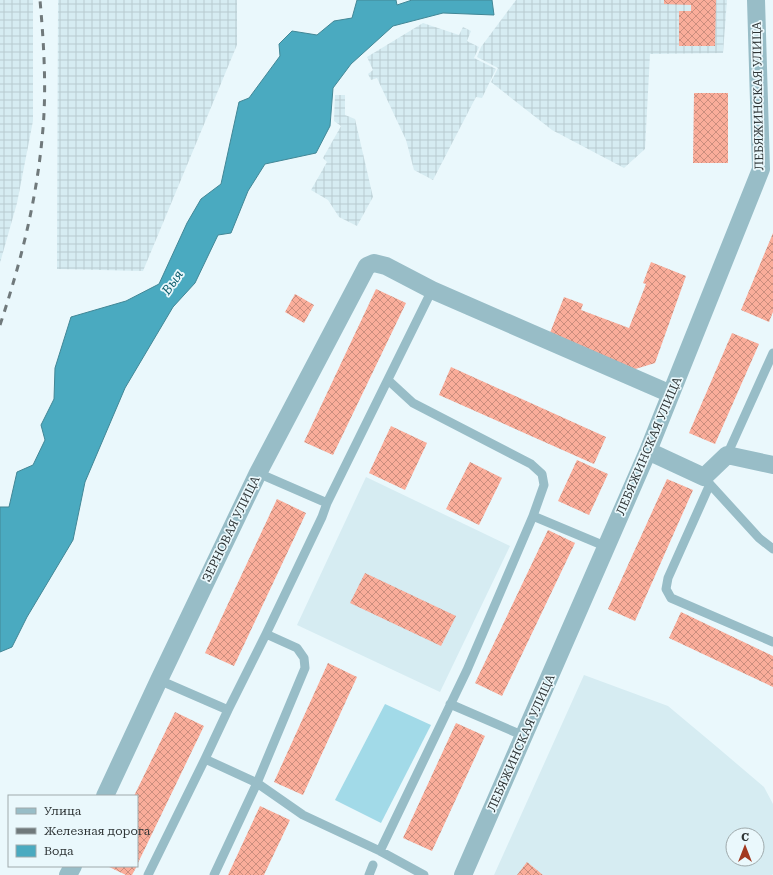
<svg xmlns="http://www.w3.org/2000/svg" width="773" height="875" font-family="'Roboto Serif',serif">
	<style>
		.built { fill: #d6ecf2; fill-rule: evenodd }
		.industrial { fill: url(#industrial-grid) }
		.grass { fill: #a2dae8 }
		.water { fill: #4aaac0; stroke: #428796 }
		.building { fill: url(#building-cross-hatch) }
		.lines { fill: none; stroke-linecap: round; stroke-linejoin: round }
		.lane { stroke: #98bdc7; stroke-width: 9 }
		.street { stroke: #98bdc7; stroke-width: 18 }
		.rail { stroke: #70797b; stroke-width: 3; stroke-dasharray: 7 7; stroke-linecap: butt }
		.labels { text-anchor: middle; stroke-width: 3.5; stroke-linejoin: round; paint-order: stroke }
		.street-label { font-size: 12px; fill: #2e3435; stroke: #eaf8fc }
		.water-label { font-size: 13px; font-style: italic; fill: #106070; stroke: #eaf8fc }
	</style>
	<defs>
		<pattern id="industrial-grid" width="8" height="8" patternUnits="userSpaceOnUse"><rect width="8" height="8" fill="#d6ecf2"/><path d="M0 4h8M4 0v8" fill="none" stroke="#b8cbd0"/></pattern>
		<pattern id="building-cross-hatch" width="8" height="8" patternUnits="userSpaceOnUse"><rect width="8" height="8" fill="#faad9a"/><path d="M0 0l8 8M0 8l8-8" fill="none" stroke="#cb8e7e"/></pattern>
	</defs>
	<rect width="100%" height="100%" fill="#eaf8fc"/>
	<path class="built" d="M 366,477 L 510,546 L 440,692 L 297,625 Z
		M 584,675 L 668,706 L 717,747 L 764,787 L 773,804 L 773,874 L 772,875 L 494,875 ZM 733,835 L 757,835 L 757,859 L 733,859 Z"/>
	<path class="industrial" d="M 0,0 L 33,0 L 33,121 L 17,203 L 0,263 Z
		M 58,0 L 237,0 L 237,45 L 143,271 L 57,269 Z
		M 516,0 L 727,0 L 723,53 L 650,54 L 645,149 L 624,168 L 552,130 L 491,82 L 498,68 L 477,57 L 481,47 Z
		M 423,23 L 459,35 L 463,27 L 471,31 L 467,41 L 479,47 L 474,58 L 496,69 L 482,98 L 476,97 L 433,180 L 414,170 L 406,140 L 377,78 L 371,80 L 368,74 L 373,70 L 367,57 Z
		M 335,95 L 345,95 L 345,115 L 355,119 L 373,197 L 357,226 L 339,217 L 328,200 L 311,190 L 327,162 L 323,158 L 341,126 L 334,121 Z"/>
	<path class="grass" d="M 385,704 L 431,725 L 381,823 L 335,800 Z"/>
	<path class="water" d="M 357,0 L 396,0 L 397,5 L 412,0 L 492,0 L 494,15 L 443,13 L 393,26 L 351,64 L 333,88 L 330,126 L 316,153 L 265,164 L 248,191 L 231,233 L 218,235 L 195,283 L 173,307 L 125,388 L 85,482 L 73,540 L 27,617 L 12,647 L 0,652 L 0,507 L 9,507 L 17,472 L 33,465 L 45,440 L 41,425 L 54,399 L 55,368 L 71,317 L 126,301 L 159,284 L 187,223 L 201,199 L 221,184 L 239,102 L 249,98 L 280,56 L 279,44 L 292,31 L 317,35 L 334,21 L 352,18 Z"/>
	<path class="building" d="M 664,0 L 716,0 L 715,46 L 679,46 L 679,11 L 691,11 L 691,5 L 664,4 Z
		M 694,93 L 728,93 L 728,163 L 693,163 Z
		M 773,233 L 773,312 L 769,322 L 741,310 Z
		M 651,262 L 686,276 L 655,363 L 632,370 L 548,338 L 564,297 L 583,304 L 581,310 L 629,328 L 646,284 L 643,283 Z
		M 376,289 L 406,303 L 333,455 L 304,442 Z
		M 295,294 L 314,305 L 304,323 L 285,312 Z
		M 732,333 L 759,344 L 715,444 L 689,433 Z
		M 451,367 L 606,437 L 594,464 L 439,395 Z
		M 391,426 L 427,443 L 405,490 L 369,473 Z
		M 577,460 L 608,474 L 589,515 L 558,501 Z
		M 470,462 L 502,478 L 479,525 L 446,509 Z
		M 667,479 L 693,490 L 635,621 L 608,609 Z
		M 277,499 L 306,513 L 234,666 L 205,653 Z
		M 548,530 L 575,543 L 502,696 L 475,683 Z
		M 365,573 L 456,616 L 441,646 L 350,603 Z
		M 681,612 L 773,656 L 773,687 L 669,638 Z
		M 328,663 L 357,677 L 303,795 L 274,782 Z
		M 175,712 L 204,726 L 137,865 L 137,796 L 134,796 Z
		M 456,723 L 485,736 L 432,851 L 403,838 Z
		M 260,806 L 290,820 L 264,875 L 228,875 Z
		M 527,862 L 543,875 L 517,875 Z
		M 107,866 L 137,866 L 132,875 L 126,875 Z"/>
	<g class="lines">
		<path class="lane" d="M 727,455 L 773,353
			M 258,473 L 327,503
			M 707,481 L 759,538 L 773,549
			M 710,484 L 668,578 L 666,589 L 671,598 L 773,642
			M 533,516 L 607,547
			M 159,680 L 228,710
			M 450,704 L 524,736
			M 205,759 L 257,783 L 303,815 L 380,851 L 424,875
			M 380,851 L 467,670 L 533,516 L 544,485 L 542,474 L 531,464 L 413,403 L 388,380
			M 148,875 L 205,759 L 228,710 L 266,634 L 322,517 L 327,503 L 432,290
			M 214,875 L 257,783 L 305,668 L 304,658 L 297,648 L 266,634
			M 369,875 L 373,865"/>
		<path class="street" d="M 648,451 L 704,477 L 727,455 L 773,465
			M 105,796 L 159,680 L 258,473 L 367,266 L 374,263 L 386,266 L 432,290 L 671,394
			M 68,875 L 73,866
			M 463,875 L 648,451 L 761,169 L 756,0"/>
		<path class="rail" d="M 0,325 C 20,265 36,203 42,139 C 47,93 44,46 40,0"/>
	</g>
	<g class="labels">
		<g class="street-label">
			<text transform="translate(758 96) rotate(-91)" y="4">ЛЕБЯЖИНСКАЯ УЛИЦА</text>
			<text transform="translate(649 446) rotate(-67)" y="4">ЛЕБЯЖИНСКАЯ УЛИЦА</text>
			<text transform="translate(231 529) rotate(-64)" y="4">ЗЕРНОВАЯ УЛИЦА</text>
			<text transform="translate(521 743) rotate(-66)" y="4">ЛЕБЯЖИНСКАЯ УЛИЦА</text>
		</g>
		<g class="water-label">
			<text transform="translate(172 282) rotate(-55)" y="5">Выя</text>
		</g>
	</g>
	<rect x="8" y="795" width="130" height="72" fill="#eaf8fc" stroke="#9faaac"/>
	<rect x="16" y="808" width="20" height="6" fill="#98bdc7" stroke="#9faaac"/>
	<text x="44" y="815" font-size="12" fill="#2e3435">Улица</text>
	<rect x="16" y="828" width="20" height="6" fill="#70797b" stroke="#9faaac"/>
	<text x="44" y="835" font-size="12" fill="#2e3435">Железная дорога</text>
	<rect x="16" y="845" width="20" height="12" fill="#4aaac0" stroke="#9faaac"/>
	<text x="44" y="855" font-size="12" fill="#2e3435">Вода</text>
	<g transform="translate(745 847)"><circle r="19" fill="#eaf8fc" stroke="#9faaac"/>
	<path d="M0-3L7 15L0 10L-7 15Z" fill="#a23920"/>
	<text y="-6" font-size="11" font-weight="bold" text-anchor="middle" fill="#2e3435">С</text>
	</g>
</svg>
